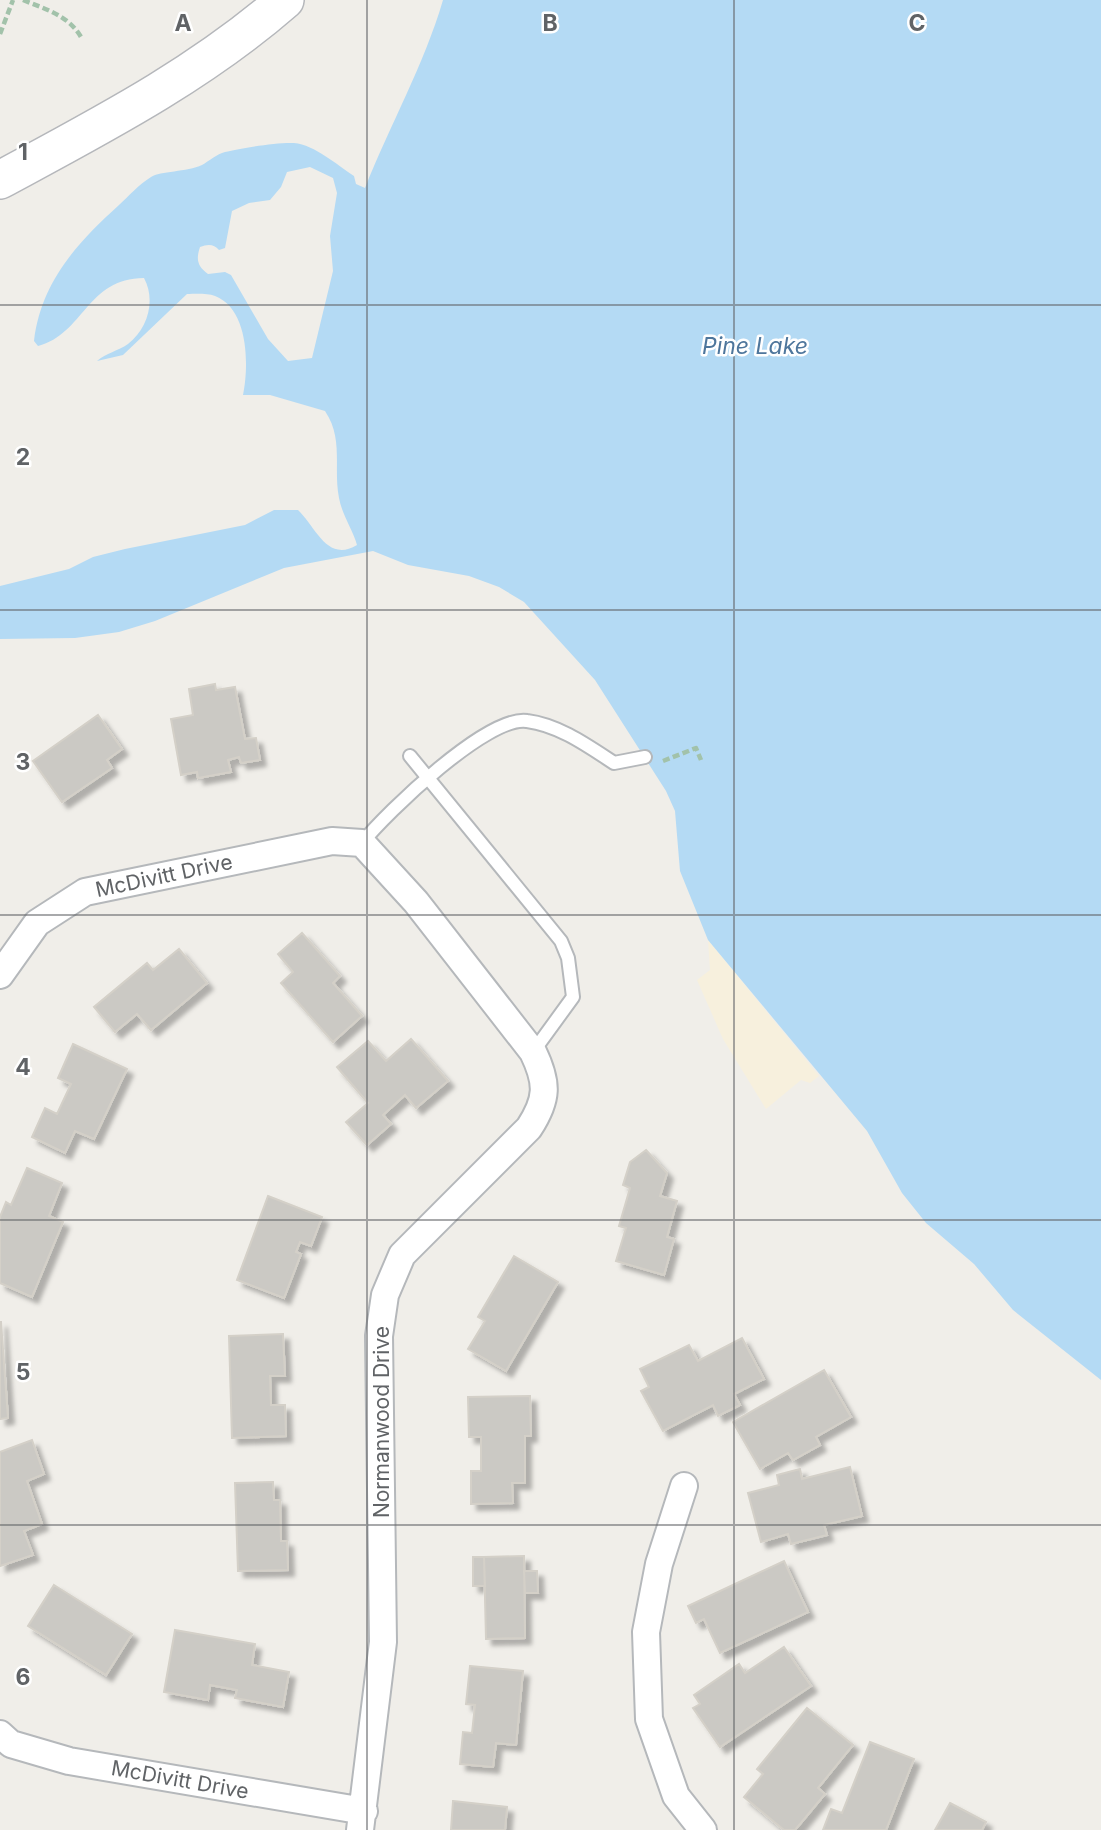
<svg xmlns="http://www.w3.org/2000/svg" width="1101" height="1830" font-family="Inter,sans-serif">
	<style>
		.sand { fill: #f7f0dd }
		.water { fill: #b4daf4; fill-rule: evenodd }
		.building { fill: #cbc9c4; stroke: #d4d0c8; stroke-width: 2; filter: url(#shadow) }
		.lines { fill: none; stroke-linecap: round; stroke-linejoin: round }
		.lane-casing { stroke: #b5b8bb; stroke-width: 16 }
		.street-casing { stroke: #b5b8bb; stroke-width: 30 }
		.secondary-casing { stroke: #b5b7bb; stroke-width: 40 }
		.path { stroke: #a2c2aa; stroke-width: 4.5; stroke-dasharray: 7 3.5; stroke-linecap: butt }
		.lane { stroke: #fff; stroke-width: 12 }
		.street { stroke: #fff; stroke-width: 26 }
		.secondary { stroke: #fff; stroke-width: 37 }
		.grid { fill: none; stroke: #606366; stroke-width: 2; stroke-opacity: 0.55 }
		.labels { text-anchor: middle; stroke-width: 5; stroke-linejoin: round; paint-order: stroke }
		.street-label { font-size: 21px; fill: #606366; stroke: #fff }
		.water-label { font-size: 23px; font-style: italic; fill: #4e769c; stroke: #fff }
		.grid-label { font-size: 23px; text-anchor: middle; font-weight: bold; fill: #606366; stroke: #fff; stroke-width: 5; stroke-linejoin: round; paint-order: stroke }
	</style>
	<defs>
		<filter id="shadow"><feDropShadow dx="6" dy="6" stdDeviation="2" flood-color="#0004"/></filter>
	</defs>
	<rect width="100%" height="100%" fill="#f0eee9"/>
	<path class="sand" d="M 708,940 L 819,1076 L 810,1083 L 801,1080 L 766,1109 L 723,1039 L 697,980 L 710,970 Z"/>
	<path class="water" d="M 443,0 L 1101,0 L 1101,1380 L 1013,1310 L 974,1264 L 926,1223 L 902,1193 L 867,1131 L 708,940 L 680,871 L 675,811 L 666,791 L 595,680 L 524,602 L 499,587 L 469,576 L 408,565 L 373,551 L 284,568 L 155,621 L 119,632 L 75,638 L 0,639 L 0,586 L 69,569 L 93,557 L 125,549 L 245,525 L 274,510 L 298,510 C 316,527 327,563 357,545 C 353,530 342,515 339,498 C 333,468 344,439 325,411 L 270,395 L 243,395 C 249,366 249,309 215,296 C 207,293 195,294 187,294 L 123,355 L 97,361 C 106,353 118,351 128,344 C 148,329 156,300 144,278 C 87,278 84,334 38,346 L 34,341 C 41,282 77,243 119,205 C 129,196 138,185 151,177 C 160,171 187,172 202,165 C 209,161 217,154 225,152 C 241,148 278,142 294,143 C 315,145 337,165 354,176 L 356,184 L 365,188 C 390,125 424,65 443,0 ZM 310,167 L 333,178 L 337,193 L 330,236 L 333,271 L 312,358 L 288,361 L 268,339 L 231,275 L 225,272 L 208,274 C 197,266 196,259 200,247 C 208,244 214,244 219,250 L 225,248 L 232,211 L 249,203 L 270,200 L 281,187 L 287,172 Z"/>
	<path class="building" d="M 215,684 L 216,690 L 235,687 L 245,739 L 256,738 L 260,760 L 241,763 L 239,757 L 228,760 L 231,772 L 198,778 L 197,772 L 181,775 L 171,719 L 193,715 L 189,689 Z
		M 98,715 L 122,749 L 107,760 L 112,768 L 62,802 L 33,761 Z
		M 302,933 L 340,976 L 333,983 L 362,1016 L 333,1042 L 281,983 L 293,972 L 278,954 Z
		M 179,949 L 207,983 L 151,1030 L 137,1014 L 115,1032 L 94,1007 L 147,963 L 153,970 Z
		M 411,1039 L 448,1081 L 416,1108 L 405,1095 L 383,1115 L 391,1124 L 367,1145 L 346,1122 L 368,1103 L 337,1067 L 368,1041 L 386,1061 Z
		M 73,1044 L 127,1069 L 94,1139 L 75,1131 L 65,1153 L 32,1137 L 45,1108 L 57,1114 L 71,1084 L 58,1078 Z
		M 646,1150 L 667,1173 L 660,1196 L 677,1201 L 667,1237 L 674,1239 L 664,1275 L 616,1261 L 626,1228 L 619,1226 L 630,1188 L 623,1185 L 630,1162 Z
		M 27,1168 L 62,1183 L 49,1216 L 63,1222 L 32,1297 L 0,1283 L 0,1217 L 6,1202 L 11,1205 Z
		M 268,1196 L 322,1217 L 311,1246 L 300,1242 L 296,1252 L 301,1254 L 284,1298 L 237,1280 Z
		M 514,1256 L 558,1282 L 506,1371 L 468,1349 L 485,1321 L 478,1317 Z
		M 1,1322 L 8,1418 L 0,1419 L 0,1322 Z
		M 283,1334 L 285,1376 L 270,1376 L 271,1405 L 285,1405 L 286,1436 L 232,1438 L 229,1336 Z
		M 742,1338 L 764,1379 L 734,1394 L 740,1405 L 718,1416 L 713,1405 L 663,1431 L 641,1391 L 649,1387 L 640,1369 L 689,1345 L 698,1361 Z
		M 824,1370 L 851,1417 L 816,1437 L 820,1445 L 793,1460 L 788,1453 L 760,1469 L 733,1422 Z
		M 530,1396 L 531,1436 L 525,1436 L 525,1483 L 512,1483 L 513,1503 L 471,1504 L 471,1471 L 481,1471 L 481,1437 L 469,1437 L 468,1397 Z
		M 32,1440 L 44,1474 L 27,1481 L 42,1524 L 24,1531 L 33,1555 L 0,1566 L 0,1452 Z
		M 850,1467 L 862,1516 L 824,1525 L 827,1535 L 791,1544 L 788,1534 L 761,1542 L 748,1493 L 779,1485 L 777,1475 L 800,1469 L 802,1479 Z
		M 273,1482 L 274,1500 L 280,1500 L 281,1541 L 287,1541 L 288,1570 L 238,1571 L 235,1483 Z
		M 524,1556 L 525,1638 L 486,1639 L 484,1557 Z
		M 473,1557 L 484,1557 L 485,1586 L 473,1586 Z
		M 784,1561 L 808,1612 L 720,1653 L 704,1619 L 696,1623 L 688,1606 Z
		M 524,1571 L 537,1571 L 538,1593 L 525,1593 Z
		M 54,1585 L 132,1634 L 106,1675 L 28,1626 Z
		M 175,1630 L 255,1644 L 252,1665 L 289,1672 L 283,1707 L 235,1698 L 237,1690 L 210,1685 L 208,1700 L 164,1692 Z
		M 784,1647 L 811,1686 L 720,1747 L 693,1708 L 700,1704 L 694,1695 L 739,1664 L 745,1673 Z
		M 470,1666 L 523,1671 L 516,1745 L 496,1743 L 493,1767 L 460,1764 L 463,1732 L 472,1733 L 475,1705 L 466,1704 Z
		M 807,1708 L 853,1745 L 818,1788 L 825,1794 L 795,1830 L 784,1830 L 744,1797 L 763,1774 L 757,1769 Z
		M 870,1742 L 914,1759 L 886,1830 L 823,1830 L 831,1809 L 842,1813 Z
		M 453,1801 L 507,1807 L 505,1830 L 451,1830 Z
		M 950,1803 L 986,1822 L 982,1830 L 935,1830 Z"/>
	<g class="lines">
		<g class="lane-casing">
			<path id="lane" d="M 410,756 L 561,941 L 568,958 L 573,997 L 533,1052
				M 362,843 C 387,812 488,715 527,721 C 559,725 588,746 614,763 L 645,757"/>
		</g>
		<g class="street-casing">
			<path id="street" d="M 0,975 L 37,923 L 85,892 L 332,841 L 362,843 L 416,902 L 533,1052 C 548,1083 548,1099 529,1128 L 402,1255 L 385,1295 L 379,1336 L 383,1642 L 360,1830
				M 684,1486 L 659,1564 L 646,1632 L 649,1719 L 676,1796 L 703,1830
				M 0,1734 L 11,1744 L 69,1761 L 364,1811"/>
		</g>
		<g class="secondary-casing">
			<path id="secondary" d="M 0,180 C 100,126 199,75 285,0"/>
		</g>
		<path class="path" d="M 23,0 C 45,9 68,15 81,37
			M 0,34 L 13,0
			M 663,761 L 696,748 L 701,760"/>
		<use href="#lane" class="lane"/>
		<use href="#street" class="street"/>
		<use href="#secondary" class="secondary"/>
	</g>
	<path class="grid" d="M 367,0 L 367,1830M 734,0 L 734,1830M 0,305 L 1101,305M 0,610 L 1101,610M 0,915 L 1101,915M 0,1220 L 1101,1220M 0,1525 L 1101,1525"/>
	<g class="labels">
		<g class="street-label">
			<text transform="translate(164 876) rotate(-12)" y="7">McDivitt Drive</text>
			<text transform="translate(382 1422) rotate(-90)" y="7">Normanwood Drive</text>
			<text transform="translate(180 1780) rotate(10)" y="7">McDivitt Drive</text>
		</g>
		<g class="water-label">
			<text x="755" y="354">Pine Lake</text>
		</g>
	</g>
	<g class="grid-label">
		<text x="183" y="31">A</text>
		<text x="550" y="31">B</text>
		<text x="917" y="31">C</text>
		<text x="23" y="160">1</text>
		<text x="23" y="465">2</text>
		<text x="23" y="770">3</text>
		<text x="23" y="1075">4</text>
		<text x="23" y="1380">5</text>
		<text x="23" y="1685">6</text>
	</g>
</svg>
